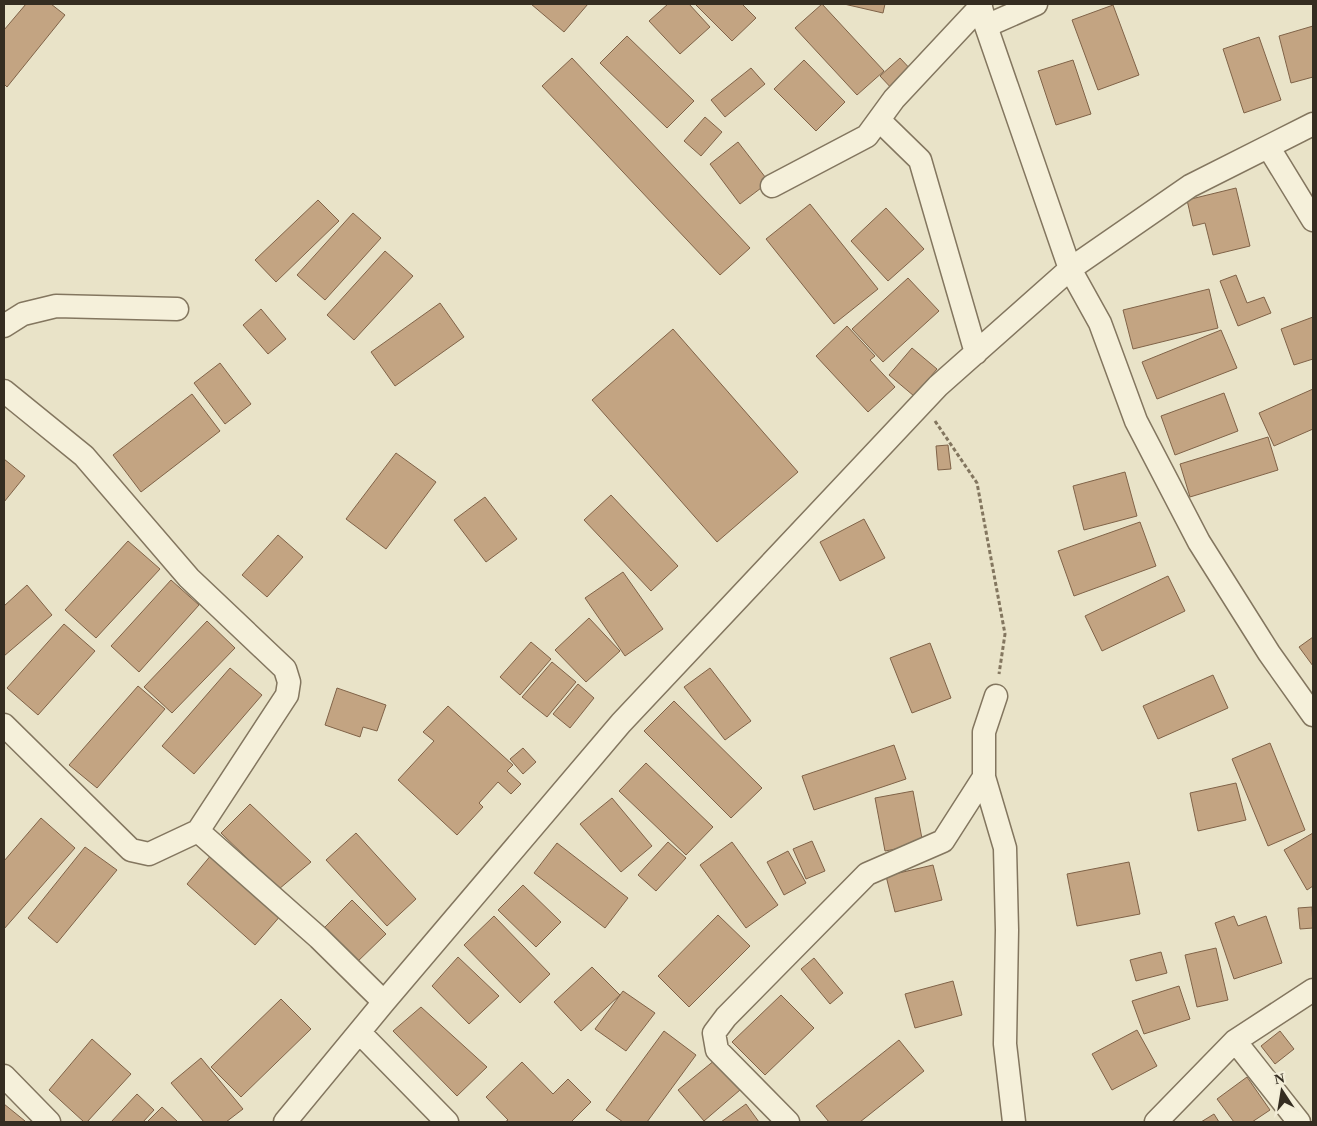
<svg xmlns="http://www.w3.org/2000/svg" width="1317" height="1126" font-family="Georgia,serif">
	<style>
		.building { fill: #c3a482; stroke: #806348 }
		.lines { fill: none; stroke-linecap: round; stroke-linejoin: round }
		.minor-casing { stroke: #83765f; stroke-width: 25 }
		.path { stroke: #83765f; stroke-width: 3; stroke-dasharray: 4 2.5; stroke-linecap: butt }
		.minor { stroke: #f5f0da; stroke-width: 22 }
	</style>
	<rect width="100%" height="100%" fill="#e9e3c8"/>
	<path class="building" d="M 26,4 L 51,4 L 65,15 L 7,87 L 4,84 L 4,30 Z
		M 531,4 L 588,4 L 564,32 Z
		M 668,4 L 689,4 L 710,27 L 680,54 L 649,21 Z
		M 695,4 L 742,4 L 756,18 L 732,41 Z
		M 822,4 L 884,71 L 857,95 L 795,28 Z
		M 844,4 L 885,4 L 883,13 Z
		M 1113,5 L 1139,75 L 1098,90 L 1072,20 Z
		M 1313,26 L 1313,77 L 1291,83 L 1279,36 Z
		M 627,36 L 694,101 L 667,128 L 600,63 Z
		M 1259,37 L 1281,100 L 1244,113 L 1223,49 Z
		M 572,58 L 750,248 L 720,275 L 542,86 Z
		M 900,58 L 914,73 L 894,91 L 880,76 Z
		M 804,60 L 845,102 L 816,131 L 774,89 Z
		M 1073,60 L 1091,114 L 1056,125 L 1038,71 Z
		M 751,68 L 765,84 L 725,117 L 711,100 Z
		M 705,117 L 722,132 L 701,156 L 684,141 Z
		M 738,142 L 769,182 L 740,204 L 710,164 Z
		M 1236,188 L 1250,246 L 1213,255 L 1205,223 L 1193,226 L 1187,200 Z
		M 318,200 L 339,221 L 276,282 L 255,260 Z
		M 810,204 L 878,289 L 834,324 L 766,239 Z
		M 886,208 L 924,249 L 888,281 L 851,241 Z
		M 353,213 L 381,238 L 325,300 L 297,275 Z
		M 385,251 L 413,276 L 354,340 L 327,315 Z
		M 1236,275 L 1247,303 L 1264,297 L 1271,313 L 1238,326 L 1220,281 Z
		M 908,278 L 939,311 L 883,362 L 852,329 Z
		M 1209,289 L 1218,328 L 1133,349 L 1123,310 Z
		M 440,303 L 464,337 L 395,386 L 371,352 Z
		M 261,309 L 286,339 L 268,354 L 243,325 Z
		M 1313,317 L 1313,359 L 1294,365 L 1281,329 Z
		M 847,326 L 875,356 L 870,360 L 895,387 L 868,412 L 816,356 Z
		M 673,329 L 798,472 L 717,542 L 592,400 Z
		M 1221,330 L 1237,368 L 1157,399 L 1142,362 Z
		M 912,348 L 937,369 L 914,396 L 889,375 Z
		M 220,363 L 251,404 L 225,424 L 194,383 Z
		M 1313,389 L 1313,429 L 1274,446 L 1259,413 Z
		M 1224,393 L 1238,431 L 1175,455 L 1161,416 Z
		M 192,394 L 220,431 L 141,492 L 113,455 Z
		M 1268,437 L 1278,470 L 1190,497 L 1180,464 Z
		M 948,445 L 951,469 L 938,470 L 936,446 Z
		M 396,453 L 436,482 L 386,549 L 346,519 Z
		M 4,459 L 25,476 L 4,502 Z
		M 1125,472 L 1137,516 L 1084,530 L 1073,486 Z
		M 611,495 L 678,566 L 651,591 L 584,520 Z
		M 485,497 L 517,539 L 486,562 L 454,520 Z
		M 864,519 L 885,558 L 840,581 L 820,542 Z
		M 1140,522 L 1156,566 L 1074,596 L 1058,551 Z
		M 278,535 L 303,557 L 267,597 L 242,575 Z
		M 128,541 L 160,569 L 96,638 L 65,610 Z
		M 623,572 L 663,629 L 625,656 L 585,598 Z
		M 1168,576 L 1185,611 L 1102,651 L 1085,616 Z
		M 171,580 L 199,605 L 139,672 L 111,646 Z
		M 27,585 L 52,615 L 4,656 L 4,606 Z
		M 589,618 L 620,651 L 586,682 L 555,650 Z
		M 207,621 L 235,648 L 172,713 L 144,687 Z
		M 64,624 L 95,651 L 38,715 L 7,688 Z
		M 1313,637 L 1313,666 L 1299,647 Z
		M 531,642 L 551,659 L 520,695 L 500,677 Z
		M 930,643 L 951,698 L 912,713 L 890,658 Z
		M 552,662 L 576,682 L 547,717 L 522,697 Z
		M 230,668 L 262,695 L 194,774 L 162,746 Z
		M 710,668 L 751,721 L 725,740 L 684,687 Z
		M 1213,675 L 1228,708 L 1158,739 L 1143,706 Z
		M 578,684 L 594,698 L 570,728 L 553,714 Z
		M 138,686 L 165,709 L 97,788 L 69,765 Z
		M 337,688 L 386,705 L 377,731 L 363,727 L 360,737 L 325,725 Z
		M 674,701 L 762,788 L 731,818 L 644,731 Z
		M 448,706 L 513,765 L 507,771 L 521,784 L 511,794 L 498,782 L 479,803 L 483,807 L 457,835 L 398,780 L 434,741 L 423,732 Z
		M 1270,743 L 1305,830 L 1268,846 L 1232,759 Z
		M 894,745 L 906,779 L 814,810 L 802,776 Z
		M 523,748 L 536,762 L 523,774 L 510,759 Z
		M 646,763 L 713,827 L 686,855 L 619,791 Z
		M 1236,783 L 1246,820 L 1198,831 L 1190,793 Z
		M 913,791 L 923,844 L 885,851 L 875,798 Z
		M 612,798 L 652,846 L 621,872 L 580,824 Z
		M 250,804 L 311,862 L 279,889 L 221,833 Z
		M 41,818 L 75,848 L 4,929 L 4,861 Z
		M 356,833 L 416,899 L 387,926 L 326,860 Z
		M 1313,833 L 1313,886 L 1307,890 L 1284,850 Z
		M 812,841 L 825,871 L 806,879 L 793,849 Z
		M 668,842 L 686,858 L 656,891 L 638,875 Z
		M 732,842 L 778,905 L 746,928 L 700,865 Z
		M 557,843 L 628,898 L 605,928 L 534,873 Z
		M 85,847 L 117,870 L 57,943 L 28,918 Z
		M 788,851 L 806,883 L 784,895 L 767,862 Z
		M 212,854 L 282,914 L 255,945 L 187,884 Z
		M 1129,862 L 1140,914 L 1077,926 L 1067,874 Z
		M 933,865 L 942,900 L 895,912 L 886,876 Z
		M 523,885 L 561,922 L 536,947 L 498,910 Z
		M 352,900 L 386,934 L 354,965 L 321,931 Z
		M 1312,907 L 1313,928 L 1300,929 L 1298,908 Z
		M 718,915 L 750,946 L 689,1007 L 658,976 Z
		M 494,916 L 550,974 L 520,1003 L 464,945 Z
		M 1234,916 L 1238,926 L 1266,916 L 1282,963 L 1234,979 L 1215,923 Z
		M 1216,948 L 1228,1000 L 1197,1007 L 1185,955 Z
		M 1161,952 L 1167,973 L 1136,981 L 1130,960 Z
		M 458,957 L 499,996 L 469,1024 L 432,986 Z
		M 814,958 L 843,993 L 830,1004 L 801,969 Z
		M 592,967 L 620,995 L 581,1031 L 554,1002 Z
		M 953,981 L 962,1015 L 915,1028 L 905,994 Z
		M 1179,986 L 1190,1019 L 1144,1034 L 1132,1001 Z
		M 623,991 L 655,1013 L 626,1051 L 595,1029 Z
		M 781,995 L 814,1028 L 765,1075 L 732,1042 Z
		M 281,999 L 311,1029 L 241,1097 L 211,1067 Z
		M 421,1007 L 487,1067 L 457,1096 L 393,1031 Z
		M 1137,1030 L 1157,1066 L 1112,1090 L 1092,1054 Z
		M 664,1031 L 696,1055 L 647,1122 L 623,1122 L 606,1110 Z
		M 1280,1031 L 1294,1049 L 1275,1064 L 1261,1046 Z
		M 92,1039 L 131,1074 L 87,1122 L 84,1122 L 49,1090 Z
		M 899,1040 L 924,1071 L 860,1122 L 829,1122 L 816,1106 Z
		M 201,1058 L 243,1109 L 226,1122 L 204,1122 L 171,1083 Z
		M 715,1060 L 740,1090 L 704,1121 L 678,1090 Z
		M 522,1062 L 553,1094 L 568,1079 L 591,1102 L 571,1122 L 505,1122 L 508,1120 L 486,1097 Z
		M 1247,1077 L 1270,1110 L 1252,1122 L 1234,1122 L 1217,1099 Z
		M 137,1094 L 154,1110 L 143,1122 L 111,1122 Z
		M 4,1104 L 25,1121 L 24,1122 L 4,1122 Z
		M 746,1104 L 759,1122 L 721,1122 Z
		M 162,1107 L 178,1122 L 147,1122 Z
		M 1214,1114 L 1219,1122 L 1201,1122 Z"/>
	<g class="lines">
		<g class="minor-casing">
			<path id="minor" d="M 980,4 L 986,26 L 1070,269 L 1100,323 L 1136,421 L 1199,542 L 1269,653 L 1313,715
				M 986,26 L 1036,4
				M 879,120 L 920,160 L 976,353
				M 1269,148 L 1313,220
				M 772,186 L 867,136 L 894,99 L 981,6
				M 4,326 L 23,314 L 56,306 L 177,309
				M 4,391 L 84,456 L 189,578 L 285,669 L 289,682 L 287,695 L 198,831 L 319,938 L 384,1002
				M 996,696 L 984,732 L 984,777 L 1005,848 L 1007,930 L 1005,1044 L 1014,1122
				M 4,725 L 131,850 L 149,854 L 198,831
				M 360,1033 L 447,1122
				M 1235,1041 L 1299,1122
				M 4,1076 L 49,1122
				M 285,1122 L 384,1002 L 621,723 L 938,386 L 1070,269 L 1190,186 L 1313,124
				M 788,1122 L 717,1050 L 714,1033 L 726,1017 L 867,874 L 943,841 L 984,777
				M 1156,1122 L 1235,1041 L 1313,990"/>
		</g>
		<path class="path" d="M 935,421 L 977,483 L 1005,634 L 999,674"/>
		<use href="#minor" class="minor"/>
	</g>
	<rect width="1317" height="1126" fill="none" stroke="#352d21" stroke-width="10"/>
	<g transform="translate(1282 1091) rotate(348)" stroke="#f2edd7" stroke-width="4" paint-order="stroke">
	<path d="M0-4L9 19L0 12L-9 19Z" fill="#352d21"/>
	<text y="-8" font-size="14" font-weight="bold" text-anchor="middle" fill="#352d21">N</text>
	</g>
</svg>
